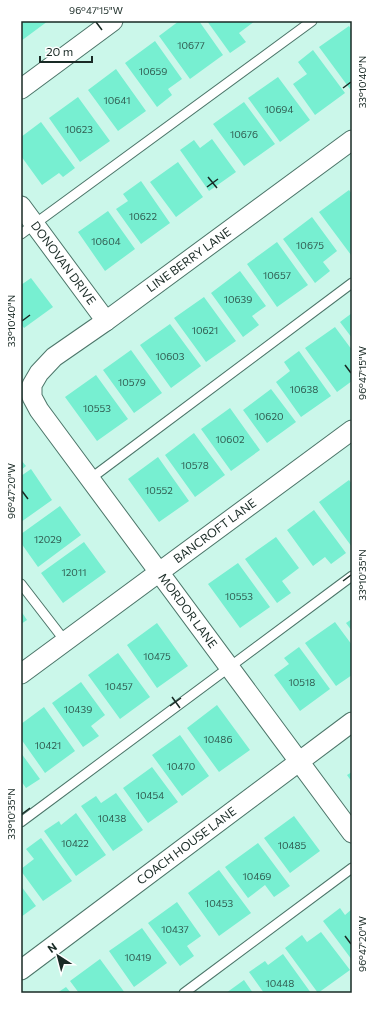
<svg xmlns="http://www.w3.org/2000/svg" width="373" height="1014" font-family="Commissioner,sans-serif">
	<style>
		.building { fill: #77efd1 }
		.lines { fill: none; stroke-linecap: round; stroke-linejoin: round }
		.service-casing { stroke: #4c7569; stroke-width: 11 }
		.minor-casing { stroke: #4c7569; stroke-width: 21 }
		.service { stroke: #fff; stroke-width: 9 }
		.minor { stroke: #fff; stroke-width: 19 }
		.ticks { fill: none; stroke: #192a25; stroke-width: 1.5 }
		.labels { text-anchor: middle; stroke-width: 4; stroke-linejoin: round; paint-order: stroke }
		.number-label { font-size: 10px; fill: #305b50 }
		.street-label { font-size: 12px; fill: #192a25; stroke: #fff }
		.neatline { fill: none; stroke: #192a25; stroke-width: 1.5 }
		.ticks-label { font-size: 10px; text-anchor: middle; fill: #192a25 }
	</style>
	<rect width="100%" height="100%" fill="#cbf7ea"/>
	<path class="building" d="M 21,21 L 48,21 L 21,41 Z
		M 179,21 L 199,21 L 223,55 L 190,79 L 159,36 Z
		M 207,21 L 255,21 L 239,33 L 246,42 L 230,53 Z
		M 349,26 L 352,31 L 352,87 L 350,89 L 319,47 Z
		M 155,41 L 182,79 L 168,89 L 172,95 L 157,107 L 125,63 Z
		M 313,50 L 345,93 L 315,115 L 293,84 L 307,74 L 298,62 Z
		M 116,69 L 146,111 L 118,131 L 88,90 Z
		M 278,77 L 310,120 L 280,142 L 248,98 Z
		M 78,97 L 110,141 L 80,162 L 49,118 Z
		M 244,102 L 275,144 L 244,166 L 213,124 Z
		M 41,122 L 75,168 L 63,177 L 59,173 L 42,185 L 21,156 L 21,137 Z
		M 212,139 L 236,172 L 209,191 L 180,150 L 194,140 L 200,148 Z
		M 178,162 L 203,197 L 176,217 L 150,182 Z
		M 141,181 L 170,223 L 141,244 L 116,209 L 128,201 L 123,194 Z
		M 349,190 L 352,194 L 352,254 L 351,255 L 319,212 Z
		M 108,211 L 135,249 L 105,271 L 78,232 Z
		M 312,217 L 337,251 L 323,262 L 330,271 L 315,283 L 283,239 Z
		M 277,242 L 308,285 L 277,307 L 247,264 Z
		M 240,271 L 266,306 L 252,316 L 259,325 L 243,337 L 211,293 Z
		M 31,278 L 53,307 L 24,328 L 21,324 L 21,285 Z
		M 204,297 L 236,341 L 206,362 L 174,318 Z
		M 352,313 L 352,338 L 340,322 Z
		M 170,324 L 201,366 L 171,388 L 140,345 Z
		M 335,327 L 352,350 L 352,381 L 337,392 L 305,348 Z
		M 131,350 L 162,393 L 134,413 L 103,370 Z
		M 299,351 L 331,396 L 301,417 L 276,382 L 290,371 L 284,362 Z
		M 96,375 L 128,419 L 97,441 L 65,397 Z
		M 271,389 L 296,422 L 267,443 L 243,410 Z
		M 230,408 L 260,450 L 231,471 L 201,429 Z
		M 194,433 L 225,475 L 195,497 L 165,455 Z
		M 158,457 L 189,501 L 159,522 L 128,479 Z
		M 21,460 L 26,466 L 21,470 Z
		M 31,469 L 52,500 L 21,522 L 21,476 Z
		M 349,480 L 352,484 L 352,547 L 319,502 Z
		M 60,506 L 81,535 L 38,567 L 21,543 L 21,534 Z
		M 314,510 L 346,553 L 331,564 L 325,557 L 313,566 L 287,530 Z
		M 276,537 L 299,568 L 282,581 L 291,593 L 277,603 L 245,559 Z
		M 84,542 L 106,572 L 63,603 L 41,573 Z
		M 238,563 L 270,607 L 240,628 L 208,584 Z
		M 21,611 L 27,620 L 21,624 Z
		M 352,619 L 352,631 L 346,623 Z
		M 335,622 L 352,645 L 352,675 L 336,686 L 305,643 Z
		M 157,623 L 188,666 L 157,688 L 127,645 Z
		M 299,647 L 330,689 L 300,711 L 274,675 L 289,664 L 284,658 Z
		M 118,653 L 150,697 L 120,719 L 88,675 Z
		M 81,682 L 105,715 L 91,726 L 99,736 L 83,747 L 52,703 Z
		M 217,705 L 250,750 L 219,772 L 187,728 Z
		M 44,707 L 75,751 L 45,773 L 21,739 L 21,724 Z
		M 180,735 L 209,776 L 182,796 L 152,755 Z
		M 21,753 L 40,779 L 26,788 L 21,781 Z
		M 152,767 L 178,802 L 148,823 L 123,788 Z
		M 352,772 L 352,782 L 347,775 Z
		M 116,793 L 143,830 L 113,851 L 81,806 L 96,796 L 101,803 Z
		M 76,813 L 106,855 L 76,876 L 44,831 L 59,821 L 61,825 Z
		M 294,816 L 320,851 L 290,873 L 264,838 Z
		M 41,838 L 72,881 L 43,901 L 21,871 L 21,869 L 34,859 L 26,849 Z
		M 258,843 L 290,886 L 274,897 L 265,885 L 248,898 L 225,867 Z
		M 219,870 L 251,913 L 219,936 L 188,893 Z
		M 21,886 L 36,906 L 21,917 Z
		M 177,902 L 201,936 L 187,946 L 194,956 L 180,966 L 148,923 Z
		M 340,908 L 345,915 L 352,909 L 352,960 L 323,921 Z
		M 142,928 L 167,963 L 134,987 L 109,951 Z
		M 321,932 L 350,970 L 318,993 L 285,948 L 302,935 L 307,942 Z
		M 283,954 L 311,993 L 264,993 L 249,972 L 265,961 L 268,965 Z
		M 100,959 L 125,993 L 79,993 L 70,981 Z
		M 244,980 L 253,993 L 226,993 Z
		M 66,987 L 71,993 L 57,993 Z"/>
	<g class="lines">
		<g class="service-casing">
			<path id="service" d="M 21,234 L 312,21
				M 90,479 L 352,283
				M 21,584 L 65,641
				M 21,822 L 352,576
				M 184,993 L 352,868"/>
		</g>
		<g class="minor-casing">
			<g id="minor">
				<path d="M 21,89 L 113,21"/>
				<path id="s1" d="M 352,140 L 106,321 L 54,357 L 39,373 L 32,385 L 32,397 L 39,410 L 352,833"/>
				<path id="s2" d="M 21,206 L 106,321"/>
				<path id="s3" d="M 21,674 L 352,430"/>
				<path id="s4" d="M 21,970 L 352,722"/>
			</g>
		</g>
		<use href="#service" class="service"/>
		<use href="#minor" class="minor"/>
	</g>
	<path class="ticks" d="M 96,22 L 102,30M 343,88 L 351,82M 208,177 L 217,188M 207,187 L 218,179M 22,321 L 30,315M 345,365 L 351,373M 22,491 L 28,499M 343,581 L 351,575M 172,697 L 180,708M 170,706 L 181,698M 22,814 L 30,808M 345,936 L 351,944"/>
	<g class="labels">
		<g class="number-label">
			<text x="191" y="49">10677</text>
			<text x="153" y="75">10659</text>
			<text x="117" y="104">10641</text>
			<text x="279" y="113">10694</text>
			<text x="79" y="133">10623</text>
			<text x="244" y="138">10676</text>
			<text x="143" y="220">10622</text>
			<text x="106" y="245">10604</text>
			<text x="310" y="249">10675</text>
			<text x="277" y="279">10657</text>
			<text x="238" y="303">10639</text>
			<text x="205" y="334">10621</text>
			<text x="170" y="360">10603</text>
			<text x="132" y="386">10579</text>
			<text x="304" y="393">10638</text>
			<text x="97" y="412">10553</text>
			<text x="269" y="420">10620</text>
			<text x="230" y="443">10602</text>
			<text x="195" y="469">10578</text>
			<text x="159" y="494">10552</text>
			<text x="48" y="543">12029</text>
			<text x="74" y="576">12011</text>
			<text x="239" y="600">10553</text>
			<text x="157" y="660">10475</text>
			<text x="302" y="686">10518</text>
			<text x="119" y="690">10457</text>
			<text x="78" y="713">10439</text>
			<text x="218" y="743">10486</text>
			<text x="48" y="749">10421</text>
			<text x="181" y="770">10470</text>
			<text x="150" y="799">10454</text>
			<text x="112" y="822">10438</text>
			<text x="75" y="847">10422</text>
			<text x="292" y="849">10485</text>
			<text x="257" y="880">10469</text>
			<text x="219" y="907">10453</text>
			<text x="175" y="933">10437</text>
			<text x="138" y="961">10419</text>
			<text x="280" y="987">10448</text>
		</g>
		<g class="street-label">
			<text transform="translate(189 260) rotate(-36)" y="4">LINE BERRY LANE</text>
			<text dy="4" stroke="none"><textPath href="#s2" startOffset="71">DONOVAN DRIVE</textPath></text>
			<text dy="4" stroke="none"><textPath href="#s3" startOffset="241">BANCROFT LANE</textPath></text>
			<text dy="4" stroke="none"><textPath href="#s1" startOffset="681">MORDOR LANE</textPath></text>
			<text dy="4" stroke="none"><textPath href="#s4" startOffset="207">COACH HOUSE LANE</textPath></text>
		</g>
	</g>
	<rect width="373" height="1014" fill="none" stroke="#ffffff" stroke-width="44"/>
	<g transform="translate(58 956) rotate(324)" stroke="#ffffff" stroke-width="3" paint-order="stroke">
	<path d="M0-3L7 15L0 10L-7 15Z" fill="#192a25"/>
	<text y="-6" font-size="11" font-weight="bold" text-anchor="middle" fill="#192a25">N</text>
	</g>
	<path d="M40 56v6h52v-6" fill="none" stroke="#192a25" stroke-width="2"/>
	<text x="46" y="56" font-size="12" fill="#192a25" stroke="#ffffff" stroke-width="3" paint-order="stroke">20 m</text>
	<rect x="22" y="22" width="329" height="970" class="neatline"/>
	<g class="ticks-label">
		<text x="96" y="14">96°47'15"W</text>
		<text transform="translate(362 82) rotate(-90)" y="4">33°10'40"N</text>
		<text transform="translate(11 321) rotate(-90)" y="4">33°10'40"N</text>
		<text transform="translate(362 373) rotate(-90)" y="4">96°47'15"W</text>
		<text transform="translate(11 491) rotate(-90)" y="4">96°47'20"W</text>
		<text transform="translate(362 575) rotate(-90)" y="4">33°10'35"N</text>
		<text transform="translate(11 814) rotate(-90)" y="4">33°10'35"N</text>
		<text transform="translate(362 944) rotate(-90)" y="4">96°47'20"W</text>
	</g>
</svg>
